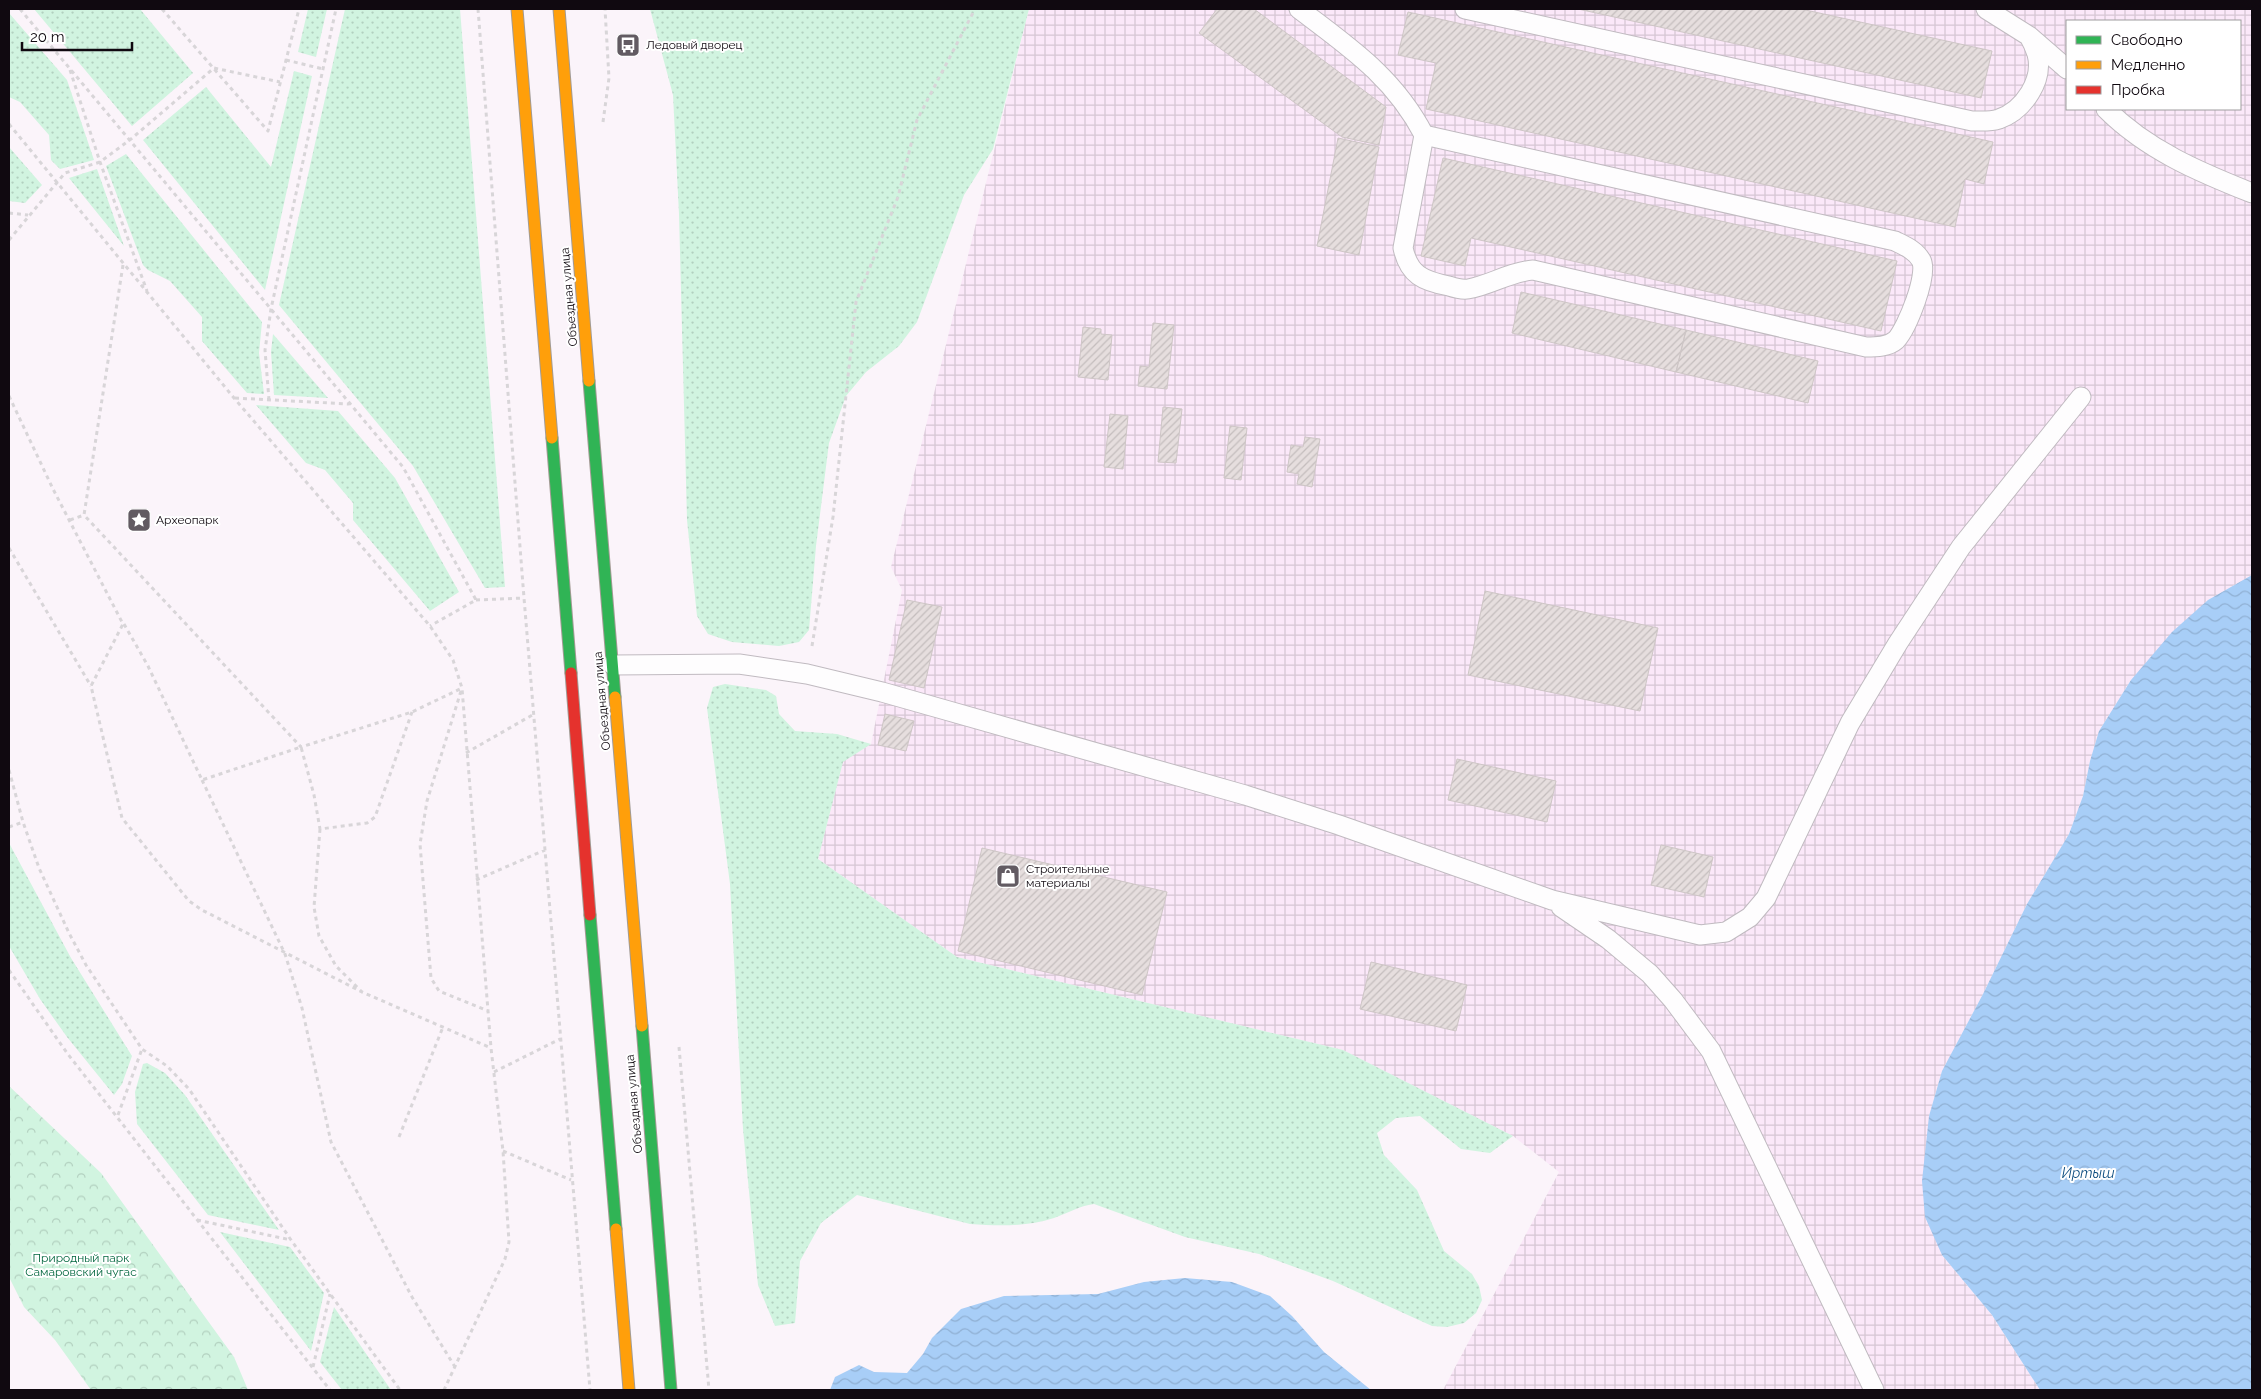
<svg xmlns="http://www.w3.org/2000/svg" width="2261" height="1399" font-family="Raleway,sans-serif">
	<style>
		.industrial { fill: url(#industrial-grid); fill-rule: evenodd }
		.green { fill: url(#green-dots) }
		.forest { fill: url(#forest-crowns) }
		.water { fill: url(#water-waves) }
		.building { fill: url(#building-hatch); stroke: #cec6c6 }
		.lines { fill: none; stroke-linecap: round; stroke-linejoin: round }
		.lane-casing { stroke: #c0bac0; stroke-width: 21 }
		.fast-casing { stroke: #a29b94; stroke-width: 13 }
		.slow-casing { stroke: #a29b94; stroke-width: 13 }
		.jam-casing { stroke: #a29b94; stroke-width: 13 }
		.path { stroke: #d8d5d8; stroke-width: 3; stroke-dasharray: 4 4; stroke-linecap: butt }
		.lane { stroke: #fefdfe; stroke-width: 19 }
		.fast { stroke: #30b455; stroke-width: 11 }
		.slow { stroke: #ff9f0a; stroke-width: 11 }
		.jam { stroke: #e5322d; stroke-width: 11 }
		.labels { text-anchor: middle; stroke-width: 4; stroke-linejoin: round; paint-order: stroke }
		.poi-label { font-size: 12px; fill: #100910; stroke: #fff; text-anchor: start }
		.street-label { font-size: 12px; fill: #100910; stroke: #fff }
		.park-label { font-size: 12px; fill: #03673f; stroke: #fff }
		.water-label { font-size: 14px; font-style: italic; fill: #0c4d80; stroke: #fff }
	</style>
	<defs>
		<pattern id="industrial-grid" width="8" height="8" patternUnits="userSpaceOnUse" patternTransform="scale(1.25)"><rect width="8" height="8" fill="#fbe8f9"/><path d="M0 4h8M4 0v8" fill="none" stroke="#d6c6d4"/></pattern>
		<pattern id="green-dots" width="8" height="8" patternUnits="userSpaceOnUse" patternTransform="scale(1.25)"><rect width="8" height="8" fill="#d1f4e0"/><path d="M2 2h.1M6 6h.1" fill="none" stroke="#b2d0bf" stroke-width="1.8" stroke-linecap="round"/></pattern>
		<pattern id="forest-crowns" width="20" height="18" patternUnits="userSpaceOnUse" patternTransform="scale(1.25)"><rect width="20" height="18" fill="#d1f4e0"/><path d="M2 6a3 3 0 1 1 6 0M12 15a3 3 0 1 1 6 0" fill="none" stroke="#b2d0bf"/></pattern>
		<pattern id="water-waves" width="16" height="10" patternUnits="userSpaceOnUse" patternTransform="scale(1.25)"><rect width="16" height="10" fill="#a8cef7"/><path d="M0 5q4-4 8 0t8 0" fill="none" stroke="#90b0d3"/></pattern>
		<pattern id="building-hatch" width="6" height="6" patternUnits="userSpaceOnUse" patternTransform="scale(1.25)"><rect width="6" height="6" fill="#e6dede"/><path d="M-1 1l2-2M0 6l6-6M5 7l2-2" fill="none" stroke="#c4bdbd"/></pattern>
	</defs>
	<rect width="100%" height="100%" fill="#fbf4fa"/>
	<path class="industrial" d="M 1029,9 L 2252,9 L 2252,575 L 2208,600 L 2131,680 L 2099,731 L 2090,761 L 2083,796 L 2069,834 L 2027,904 L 1983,994 L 1942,1071 L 1929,1116 L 1942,1255 L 1992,1315 L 2040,1390 L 1443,1390 L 1559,1172 L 1513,1136 L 1343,1050 L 957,957 L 818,859 L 843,761 L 871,744 L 902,590 L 891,567 ZM 2067,21 L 2240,21 L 2240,109 L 2067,109 Z"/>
	<path class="green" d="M 34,9 L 140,9 L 193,73 L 132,126 Z
		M 308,9 L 327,9 L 316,57 L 298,52 Z
		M 345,9 L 460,9 L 505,587 L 485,588 L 413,466 L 279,305 Z
		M 650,9 L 1029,9 L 993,149 L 964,195 L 917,322 L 899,346 L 866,372 L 846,396 L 829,443 L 816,546 L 809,630 L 799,642 L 779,646 L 732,642 L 708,634 L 697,616 L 687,520 L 679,214 L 673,95 Z
		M 9,13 L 67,80 L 94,160 L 60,169 L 51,160 L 49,135 L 20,102 L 9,97 Z
		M 294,71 L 312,76 L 265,290 L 143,140 L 206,87 L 271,167 Z
		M 9,147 L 42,185 L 25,203 L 9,201 Z
		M 126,154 L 262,322 L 259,353 L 264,394 L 247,393 L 202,341 L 202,317 L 170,281 L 148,270 L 143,265 L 106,166 Z
		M 97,169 L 124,246 L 69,178 Z
		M 273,334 L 328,398 L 274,395 L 271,352 Z
		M 256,405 L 338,411 L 395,478 L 459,592 L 430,611 L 353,520 L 353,503 L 325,470 L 306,463 Z
		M 725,684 L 766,690 L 776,696 L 779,714 L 795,731 L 837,734 L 871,744 L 843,762 L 818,859 L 957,957 L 1343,1050 L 1513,1136 L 1490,1153 L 1461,1149 L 1420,1116 L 1396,1118 L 1377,1133 L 1384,1155 L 1417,1190 L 1444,1251 L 1472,1274 L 1479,1286 L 1482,1300 L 1476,1313 L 1464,1323 L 1447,1327 L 1432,1326 L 1333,1281 L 1259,1254 L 1185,1237 L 1094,1204 C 1079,1206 1068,1213 1054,1218 C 1026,1227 998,1226 970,1224 L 857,1195 L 821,1223 L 800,1261 L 795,1323 L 775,1326 L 758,1285 L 743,1129 L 730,884 L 707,708 L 713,687 Z
		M 9,843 L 71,958 L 132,1056 L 122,1084 L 114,1095 L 67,1037 L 40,999 L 9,946 Z
		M 147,1063 L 165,1073 L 185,1095 L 279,1230 L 208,1215 L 137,1124 L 135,1092 L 143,1064 Z
		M 220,1232 L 290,1247 L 324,1293 L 311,1351 Z
		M 334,1307 L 391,1390 L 342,1390 L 320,1362 Z"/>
	<path class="forest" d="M 9,1086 L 101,1173 L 234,1357 L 248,1390 L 91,1390 L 55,1340 L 24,1307 L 9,1277 Z"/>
	<path class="water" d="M 2252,575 L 2252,1390 L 2040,1390 L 1992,1315 L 1942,1255 L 1925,1217 L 1922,1181 L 1929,1116 L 1942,1071 L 1983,994 L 2027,904 L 2069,834 L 2083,796 L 2090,761 L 2099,731 L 2131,680 L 2172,632 L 2208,600 Z
		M 1185,1278 L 1232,1282 L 1270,1296 L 1292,1316 L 1324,1352 L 1371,1390 L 830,1390 L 835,1377 L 859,1365 L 874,1372 L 907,1373 L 923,1354 L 932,1338 L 961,1309 L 1004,1296 L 1098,1294 L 1144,1282 Z"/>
	<path class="building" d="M 1217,9 L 1254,9 L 1386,107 L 1379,145 L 1342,137 L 1199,33 Z
		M 1578,9 L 1801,9 L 1992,51 L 1981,98 Z
		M 1408,12 L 1993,142 L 1984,184 L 1965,179 L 1955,227 L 1426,109 L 1436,63 L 1398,55 Z
		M 1338,138 L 1379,147 L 1359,255 L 1317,246 Z
		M 1443,158 L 1897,261 L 1881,331 L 1471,238 L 1465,266 L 1421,256 Z
		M 1521,292 L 1686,330 L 1676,372 L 1512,333 Z
		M 1153,323 L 1174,325 L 1167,389 L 1138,386 L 1140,366 L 1149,367 Z
		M 1083,327 L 1101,329 L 1101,334 L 1112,335 L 1108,380 L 1078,377 Z
		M 1686,330 L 1818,361 L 1808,403 L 1676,372 Z
		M 1163,407 L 1182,409 L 1176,463 L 1158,462 Z
		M 1110,414 L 1128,416 L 1123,469 L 1104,467 Z
		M 1230,426 L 1247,428 L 1241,480 L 1224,478 Z
		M 1305,437 L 1320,439 L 1312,487 L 1297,484 L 1299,474 L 1287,472 L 1291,445 L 1303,447 Z
		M 1485,591 L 1658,628 L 1640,711 L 1468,675 Z
		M 907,600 L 942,607 L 924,688 L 889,680 Z
		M 885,714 L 914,721 L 906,751 L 878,745 Z
		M 1457,759 L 1556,781 L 1547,822 L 1448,800 Z
		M 1661,845 L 1713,857 L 1704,897 L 1651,885 Z
		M 982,848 L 1167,892 L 1142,995 L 958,951 Z
		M 1371,962 L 1467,985 L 1456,1031 L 1360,1009 Z"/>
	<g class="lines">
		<g class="lane-casing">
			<path id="lane" d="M 1299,9 C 1349,47 1394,77 1424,135 L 1403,248 C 1409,275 1423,281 1449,286 C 1455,288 1462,290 1468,289 C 1491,285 1509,272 1533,270 L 1866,347 C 1876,347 1888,347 1896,340 C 1907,328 1929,274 1921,260 C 1915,250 1905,246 1895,241 L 1424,135
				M 1465,9 L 1972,121 C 1981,121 1990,122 1999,119 C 2024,110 2044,80 2037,54 C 2035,48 2032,41 2029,36
				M 1986,9 L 2029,36 L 2067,69
				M 2106,109 C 2147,150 2199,172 2252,193
				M 613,665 L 739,664 L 807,674 L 882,692 L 1245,795 L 1339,825 L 1552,900 L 1700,935 L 1726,932 L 1750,917 L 1766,898 L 1850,723 L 1898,643 L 1961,547 L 2081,397
				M 1561,907 L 1608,939 L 1650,974 L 1673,1000 L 1711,1051 L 1874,1390"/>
		</g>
		<g class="fast-casing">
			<path id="fast" d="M 589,381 L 615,697
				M 552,438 L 571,673
				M 590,915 L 616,1229
				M 642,1026 L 671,1390"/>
		</g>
		<g class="slow-casing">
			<path id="slow" d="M 517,9 L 552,438
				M 559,9 L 589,381
				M 615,697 L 642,1026
				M 616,1229 L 629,1390"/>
		</g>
		<g class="jam-casing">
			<path id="jam" d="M 571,673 L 590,915"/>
		</g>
		<path class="path" d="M 20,9 L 403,467 L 476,600 L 430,626
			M 162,9 L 268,131 L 299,9
			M 478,9 L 524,598 L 590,1390
			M 286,60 L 323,69
			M 70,70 L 100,162 L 147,291
			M 603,122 L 609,78 L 605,9
			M 9,124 L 234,398 L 430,626 L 453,660 L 462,688 L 491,1048 L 503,1151 L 509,1242 L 505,1259 L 444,1390
			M 9,213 L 28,215
			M 9,240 L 65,173 L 100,162 L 131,139 L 214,68 L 280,82
			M 123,265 L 84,515 L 301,747 L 412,712 L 462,688
			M 9,396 L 53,489 L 123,624 L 91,686 L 122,818 L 189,901 L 202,910 L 362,992
			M 235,398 L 349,404
			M 269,400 L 265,350 L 271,309 L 336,9
			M 70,520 L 84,515
			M 9,548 L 91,686
			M 476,600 L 524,598
			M 124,624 L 148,666 L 202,780 L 301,747 L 314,795 L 320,829 L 367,823 L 375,817 L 412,712
			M 812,646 L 833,517 L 856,302 L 898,197 L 917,120 L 975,9
			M 461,691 L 427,801 L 420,844 L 431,978 L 439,991 L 488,1011
			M 466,753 L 534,714
			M 9,770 L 23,822 L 39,868 L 69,933 L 86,965 L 142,1049 L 167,1066 L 189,1089 L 291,1240 L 400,1390
			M 202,780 L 285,954 L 302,1008 L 331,1142 L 412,1297 L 455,1367
			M 9,827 L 23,822
			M 320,829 L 314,907 L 319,936 L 336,966 L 362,992 L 491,1048
			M 476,880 L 545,850
			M 9,970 L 67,1053 L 330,1390
			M 679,1047 L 709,1390
			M 494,1072 L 560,1039
			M 118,1115 L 142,1049
			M 399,1137 L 443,1027
			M 503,1151 L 571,1180
			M 197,1220 L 291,1240
			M 313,1367 L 330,1294"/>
		<use href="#lane" class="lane"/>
		<use href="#fast" class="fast"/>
		<use href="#slow" class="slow"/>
		<use href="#jam" class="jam"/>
	</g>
	<defs>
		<g id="bus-square" transform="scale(1.25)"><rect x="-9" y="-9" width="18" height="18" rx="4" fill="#625b62" stroke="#fff"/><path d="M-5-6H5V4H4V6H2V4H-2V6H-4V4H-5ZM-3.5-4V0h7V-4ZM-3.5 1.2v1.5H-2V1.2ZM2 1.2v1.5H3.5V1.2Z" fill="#fff"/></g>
		<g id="sight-square" transform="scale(1.25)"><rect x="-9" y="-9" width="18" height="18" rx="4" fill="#625b62" stroke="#fff"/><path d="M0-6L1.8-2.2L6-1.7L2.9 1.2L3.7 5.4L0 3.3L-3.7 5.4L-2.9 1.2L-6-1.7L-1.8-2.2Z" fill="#fff"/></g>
		<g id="shop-square" transform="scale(1.25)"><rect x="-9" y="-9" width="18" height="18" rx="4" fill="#625b62" stroke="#fff"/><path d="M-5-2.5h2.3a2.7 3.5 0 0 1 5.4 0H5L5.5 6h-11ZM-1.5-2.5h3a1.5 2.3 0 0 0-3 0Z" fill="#fff"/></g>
	</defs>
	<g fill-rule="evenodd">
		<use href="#bus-square" x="628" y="45"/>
		<use href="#sight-square" x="139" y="520"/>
		<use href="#shop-square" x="1008" y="876"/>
	</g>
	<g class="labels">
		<g class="poi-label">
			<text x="646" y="49">Ледовый дворец</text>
			<text x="156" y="524">Археопарк</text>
			<text x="1026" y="873">Строительные<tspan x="1026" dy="14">материалы</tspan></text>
		</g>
		<g class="street-label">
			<text transform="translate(569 297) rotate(-95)" y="4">Объездная улица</text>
			<text transform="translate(602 701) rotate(-95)" y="4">Объездная улица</text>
			<text transform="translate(634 1104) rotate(-95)" y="4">Объездная улица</text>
		</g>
		<g class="park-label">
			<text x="81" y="1262">Природный парк<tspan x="81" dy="14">Самаровский чугас</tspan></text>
		</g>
		<g class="water-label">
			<text x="2088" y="1178">Иртыш</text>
		</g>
	</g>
	<rect width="2261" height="1399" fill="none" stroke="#100910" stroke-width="20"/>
	<rect x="2066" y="20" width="175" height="90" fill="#ffffff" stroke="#9f9d9f"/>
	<rect x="2076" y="36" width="25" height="8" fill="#30b455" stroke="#9f9d9f"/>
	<text x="2111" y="45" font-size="15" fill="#100910">Свободно</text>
	<rect x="2076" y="61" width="25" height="8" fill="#ff9f0a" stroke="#9f9d9f"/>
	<text x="2111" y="70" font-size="15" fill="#100910">Медленно</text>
	<rect x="2076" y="86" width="25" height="8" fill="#e5322d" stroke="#9f9d9f"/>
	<text x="2111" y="95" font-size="15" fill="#100910">Пробка</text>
	<path d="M22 42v8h110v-8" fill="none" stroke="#100910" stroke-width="2.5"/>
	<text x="30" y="42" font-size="15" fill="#100910" stroke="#ffffff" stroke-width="4" paint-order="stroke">20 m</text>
</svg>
